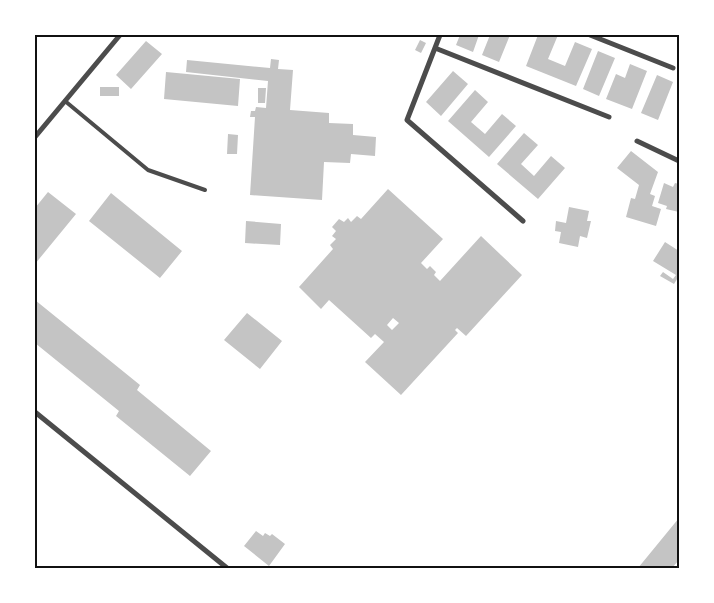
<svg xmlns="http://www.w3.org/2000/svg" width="714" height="603" font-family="'PT Sans',sans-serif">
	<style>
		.building { fill: #c4c4c4; fill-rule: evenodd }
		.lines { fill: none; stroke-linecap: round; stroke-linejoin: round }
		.service { stroke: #4c4c4c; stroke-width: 4 }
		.minor { stroke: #4c4c4c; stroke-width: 5 }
		.neatline { fill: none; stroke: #111; stroke-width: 2 }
	</style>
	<rect width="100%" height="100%" fill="#fff"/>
	<path class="building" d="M 460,35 L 479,35 L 473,52 L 456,45 Z
		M 490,35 L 510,35 L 499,62 L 482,55 Z
		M 538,35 L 558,35 L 548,59 L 565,66 L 575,42 L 592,49 L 576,86 L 526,66 Z
		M 420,40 L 426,43 L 421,53 L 415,50 Z
		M 146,41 L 162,54 L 131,89 L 116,75 Z
		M 598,51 L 615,58 L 599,96 L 583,89 Z
		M 271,59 L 279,60 L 278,69 L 293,70 L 290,110 L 329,113 L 329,123 L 353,124 L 353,135 L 376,137 L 375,156 L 351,154 L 350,163 L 324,162 L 322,200 L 250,195 L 255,117 L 250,117 L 251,111 L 255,111 L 256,107 L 266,108 L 268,81 L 186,72 L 187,60 L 270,68 Z
		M 630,64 L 647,71 L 632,109 L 606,99 L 616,74 L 625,78 Z
		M 453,71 L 468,84 L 441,116 L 426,102 Z
		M 166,72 L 240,79 L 238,106 L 164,99 Z
		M 657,75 L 673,82 L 658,120 L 641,113 Z
		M 100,87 L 119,87 L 119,96 L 100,96 Z
		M 258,88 L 266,88 L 265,103 L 258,103 Z
		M 475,90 L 488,102 L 471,122 L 485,134 L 502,114 L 516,126 L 489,157 L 448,121 Z
		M 524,133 L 538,145 L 521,164 L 534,176 L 551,156 L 565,168 L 538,199 L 497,164 Z
		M 228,134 L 238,135 L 237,154 L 227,154 Z
		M 631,151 L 658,172 L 650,194 L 655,196 L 652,206 L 661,209 L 656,226 L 626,217 L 631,198 L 635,199 L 639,185 L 617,168 Z
		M 664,183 L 673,187 L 675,183 L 679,184 L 679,212 L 666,209 L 667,206 L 658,203 Z
		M 388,189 L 443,239 L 421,263 L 427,269 L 430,266 L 436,272 L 434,275 L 440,281 L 481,236 L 522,275 L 466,336 L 457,328 L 455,330 L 458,333 L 401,395 L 365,362 L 384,342 L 375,334 L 371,338 L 329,300 L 321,309 L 299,287 L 333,249 L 330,245 L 336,239 L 332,236 L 336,231 L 332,227 L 339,219 L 344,222 L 348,218 L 351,222 L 357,216 L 361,219 ZM 393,318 L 399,323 L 392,330 L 387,325 Z
		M 48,192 L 76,214 L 35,264 L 35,208 Z
		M 111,193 L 182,251 L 160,278 L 89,221 Z
		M 569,207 L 589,211 L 587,221 L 591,221 L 587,238 L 580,236 L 578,247 L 559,243 L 561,232 L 555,231 L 556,221 L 566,223 Z
		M 246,221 L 281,224 L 280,245 L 245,243 Z
		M 665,242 L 679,251 L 679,276 L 674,284 L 660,276 L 663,272 L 673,279 L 676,275 L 653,261 Z
		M 35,300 L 140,385 L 137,390 L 211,451 L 190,476 L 116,416 L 119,411 L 35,343 Z
		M 247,313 L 282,341 L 260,369 L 224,340 Z
		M 679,518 L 679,560 L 672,568 L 638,568 Z
		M 256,531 L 263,536 L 265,533 L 270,536 L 272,534 L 285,544 L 269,566 L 244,546 Z"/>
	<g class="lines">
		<path class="service" d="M 65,101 L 148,170 L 205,190"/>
		<path class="minor" d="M 440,35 L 407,120 L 523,221
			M 590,35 L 673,68
			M 435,48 L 609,117
			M 35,137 L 120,35
			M 637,141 L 679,161
			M 35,412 L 227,568"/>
	</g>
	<rect width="714" height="603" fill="none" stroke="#ffffff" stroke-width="72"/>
	<rect x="36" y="36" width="642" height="531" class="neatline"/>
</svg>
